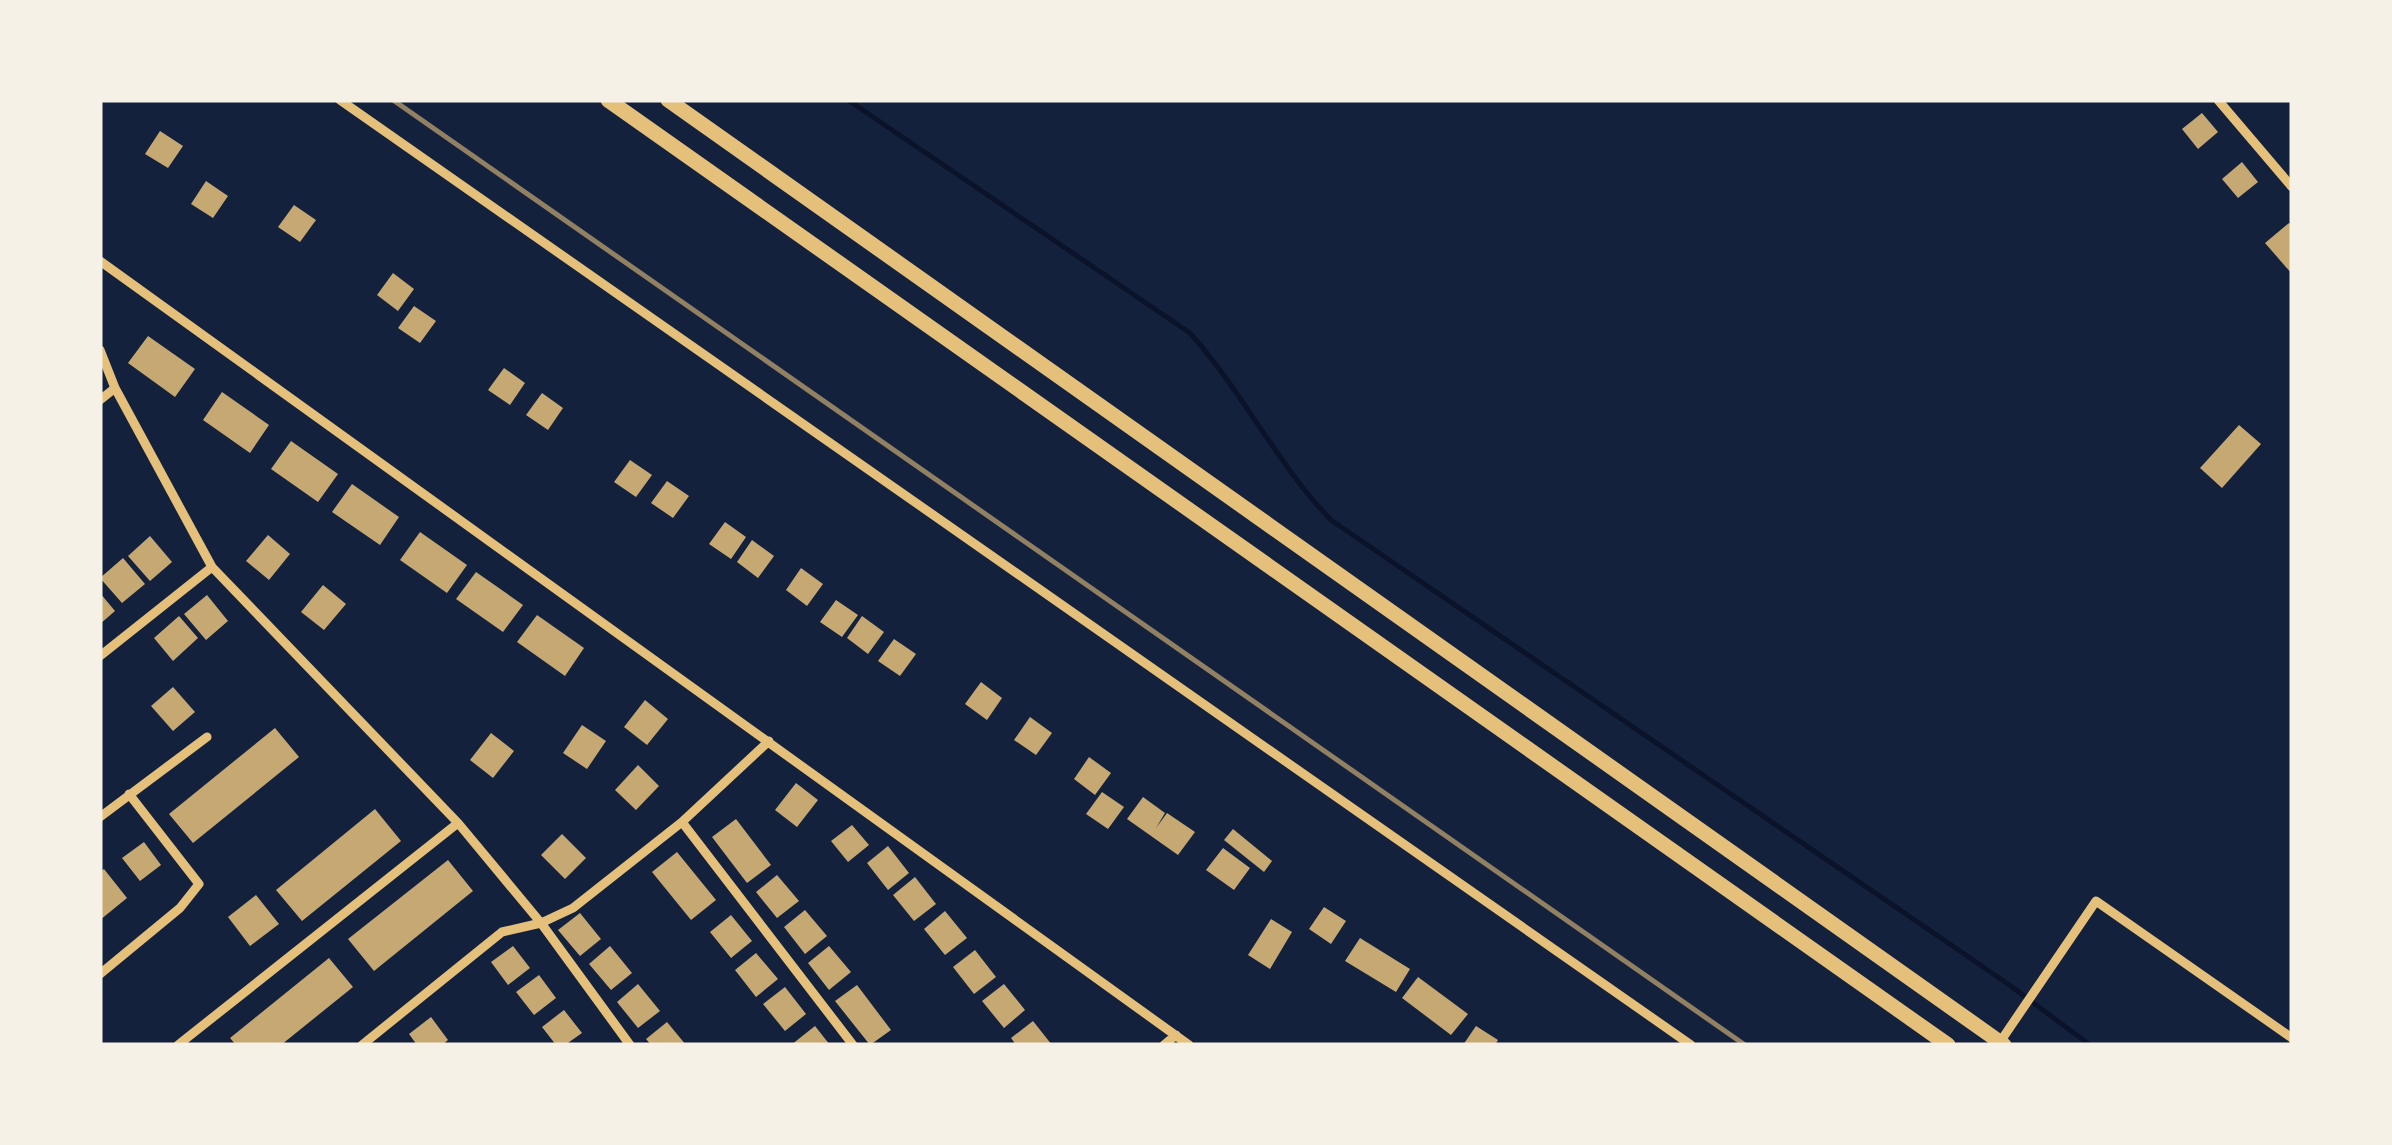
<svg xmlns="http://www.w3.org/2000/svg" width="2392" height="1145" font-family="'PT Sans',sans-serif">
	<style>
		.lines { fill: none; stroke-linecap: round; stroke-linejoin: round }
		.stream { stroke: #0b132b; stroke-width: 5 }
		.building { fill: #c6a872 }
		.minor { stroke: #e5c07b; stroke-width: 9 }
		.trunk { stroke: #e5c07b; stroke-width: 15 }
		.rail { stroke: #918062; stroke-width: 5 }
	</style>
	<rect width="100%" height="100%" fill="#14213d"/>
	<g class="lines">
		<path class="stream" d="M 848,100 L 1190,333 C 1243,392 1276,463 1331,520 L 2008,984 L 2090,1045"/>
	</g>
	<path class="building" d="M 2202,113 L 2218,132 L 2198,149 L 2182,129 Z
		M 160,131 L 183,146 L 168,168 L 145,154 Z
		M 2242,162 L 2258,182 L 2238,198 L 2222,179 Z
		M 206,181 L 228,196 L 213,218 L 191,204 Z
		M 294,205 L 316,220 L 300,242 L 278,227 Z
		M 2289,223 L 2292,227 L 2292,274 L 2265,243 Z
		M 393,273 L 414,289 L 398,311 L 377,295 Z
		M 414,306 L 436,321 L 420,343 L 398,328 Z
		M 148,336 L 195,369 L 175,397 L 128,363 Z
		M 504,368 L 525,383 L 510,405 L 488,390 Z
		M 222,392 L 269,425 L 250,453 L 203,420 Z
		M 542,393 L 563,408 L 548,430 L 526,415 Z
		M 2239,425 L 2261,444 L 2222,488 L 2200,468 Z
		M 291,441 L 338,474 L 318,502 L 271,469 Z
		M 630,460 L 652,475 L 636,497 L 614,482 Z
		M 667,481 L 689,496 L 673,518 L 651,503 Z
		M 352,484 L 399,517 L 380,545 L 332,512 Z
		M 725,522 L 746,537 L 731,559 L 709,544 Z
		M 420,532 L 467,565 L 447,593 L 400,560 Z
		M 268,535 L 290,554 L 269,580 L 246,561 Z
		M 150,536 L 172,562 L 150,581 L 128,556 Z
		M 752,540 L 774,556 L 758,578 L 737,562 Z
		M 123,558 L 145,584 L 122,603 L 100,578 Z
		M 801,568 L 823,584 L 807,606 L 786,590 Z
		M 476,572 L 523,605 L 503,632 L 456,599 Z
		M 323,585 L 346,604 L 324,630 L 301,612 Z
		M 100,593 L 115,611 L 100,624 Z
		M 207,595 L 228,621 L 206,640 L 184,614 Z
		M 836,600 L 858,615 L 842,637 L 820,622 Z
		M 537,615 L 584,648 L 565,676 L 517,642 Z
		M 179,616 L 198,638 L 173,661 L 154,638 Z
		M 862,616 L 884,632 L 868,654 L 847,638 Z
		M 894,639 L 916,654 L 900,676 L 878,661 Z
		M 981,682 L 1002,698 L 987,720 L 965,704 Z
		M 173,687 L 195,712 L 173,731 L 151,706 Z
		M 645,700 L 668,719 L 647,745 L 624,727 Z
		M 1030,717 L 1052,733 L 1036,755 L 1014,740 Z
		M 582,725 L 606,741 L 587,769 L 563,753 Z
		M 275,728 L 299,757 L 193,843 L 169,814 Z
		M 491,733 L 514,751 L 493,778 L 470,760 Z
		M 1089,757 L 1111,773 L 1095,795 L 1074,779 Z
		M 638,765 L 659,786 L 636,810 L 615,790 Z
		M 796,783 L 818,800 L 797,827 L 775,810 Z
		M 1102,792 L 1124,807 L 1108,829 L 1086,814 Z
		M 1143,797 L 1165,813 L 1156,828 L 1167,813 L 1195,832 L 1178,855 L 1127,819 Z
		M 375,809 L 401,841 L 302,921 L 276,890 Z
		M 736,819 L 771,865 L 747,883 L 712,837 Z
		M 852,825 L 869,845 L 848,862 L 831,841 Z
		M 1233,829 L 1272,861 L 1264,872 L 1224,840 Z
		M 562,834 L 586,858 L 565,879 L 541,855 Z
		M 144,842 L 161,865 L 140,881 L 122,858 Z
		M 888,846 L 909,873 L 888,890 L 867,863 Z
		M 1223,848 L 1250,868 L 1234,890 L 1206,870 Z
		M 677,852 L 716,900 L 691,920 L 652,872 Z
		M 448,860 L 473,891 L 374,971 L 348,939 Z
		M 104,869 L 127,898 L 100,920 L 100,872 Z
		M 777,875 L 799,901 L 777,918 L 756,892 Z
		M 915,877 L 936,904 L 914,921 L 893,895 Z
		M 256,895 L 279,924 L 250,946 L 228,917 Z
		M 1324,907 L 1346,921 L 1331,944 L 1309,929 Z
		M 805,910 L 827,936 L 805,954 L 784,927 Z
		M 945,911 L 967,938 L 945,955 L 924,929 Z
		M 580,913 L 601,939 L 580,956 L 558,930 Z
		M 731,915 L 752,941 L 731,958 L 710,932 Z
		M 1271,919 L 1292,932 L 1270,969 L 1248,955 Z
		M 1360,938 L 1410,969 L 1396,992 L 1345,961 Z
		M 513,946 L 530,968 L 508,985 L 491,962 Z
		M 610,946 L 632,973 L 611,990 L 589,964 Z
		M 829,946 L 851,972 L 829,990 L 808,963 Z
		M 975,950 L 996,977 L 974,994 L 953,967 Z
		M 756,953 L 778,979 L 756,997 L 735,970 Z
		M 329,958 L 353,987 L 281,1045 L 236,1045 L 230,1038 Z
		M 539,975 L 556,998 L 534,1015 L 516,992 Z
		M 1418,977 L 1468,1014 L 1451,1035 L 1402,998 Z
		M 638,984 L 660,1011 L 638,1028 L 617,1002 Z
		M 1004,984 L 1025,1010 L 1004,1028 L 982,1001 Z
		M 857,985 L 891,1030 L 870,1045 L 835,1001 Z
		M 785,987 L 806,1014 L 785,1031 L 763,1004 Z
		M 564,1010 L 582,1033 L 565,1045 L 556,1045 L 542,1027 Z
		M 431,1017 L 448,1040 L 442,1045 L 417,1045 L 409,1034 Z
		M 1033,1021 L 1052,1045 L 1016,1045 L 1011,1038 Z
		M 667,1022 L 686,1045 L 651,1045 L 646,1039 Z
		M 815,1026 L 830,1045 L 791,1045 Z
		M 1476,1026 L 1498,1040 L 1495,1045 L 1463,1045 Z"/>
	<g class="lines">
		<path class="minor" d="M 340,100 L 1691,1045
			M 2218,100 L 2292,187
			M 100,261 L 1189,1045
			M 100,350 L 115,388 L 212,567 L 458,823 L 541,923 L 630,1045
			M 100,400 L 115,388
			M 100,656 L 212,567
			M 100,817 L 207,737
			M 682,822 L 853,1045
			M 100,974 L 180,908 L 199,884 L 129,794
			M 2000,1042 L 2096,901 L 2292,1038
			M 178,1045 L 458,823
			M 362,1045 L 502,932 L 541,923 L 573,908 L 682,822 L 769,741
			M 1164,1045 L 1176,1035"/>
		<path class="trunk" d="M 608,100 L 1948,1045
			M 668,100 L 2004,1045"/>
		<path class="rail" d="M 393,100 L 1745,1045"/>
	</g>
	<rect width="2392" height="1145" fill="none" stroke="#f6f1e7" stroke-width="205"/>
</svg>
